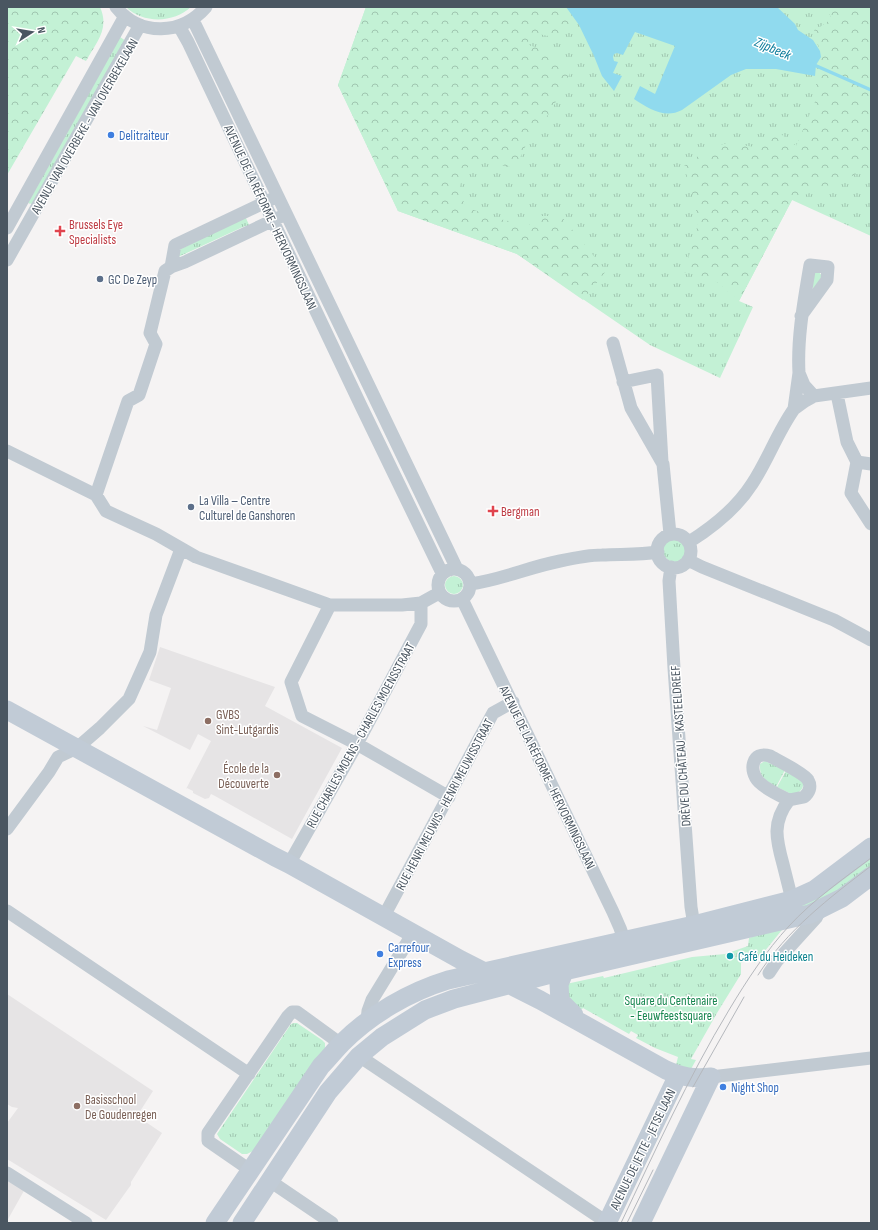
<svg xmlns="http://www.w3.org/2000/svg" width="878" height="1230" font-family="'Sofia Sans Condensed',sans-serif">
	<style>
		.education { fill: #e6e4e5 }
		.grass { fill: url(#grass-tufts) }
		.forest { fill: url(#forest-crowns) }
		.water { fill: #90daee }
		.lines { fill: none; stroke-linecap: round; stroke-linejoin: round }
		.stream { stroke: #90daee; stroke-width: 3.5 }
		.street { stroke: #c1cad2; stroke-width: 13 }
		.secondary { stroke: #c1cbd6; stroke-width: 19 }
		.tram { stroke: #b5b8bd; stroke-width: 1 }
		.shop-dot { fill: #3f7fe0; stroke: #fff; stroke-width: 1.5 }
		.health-dot { fill: #e0444e; stroke: #fff; stroke-width: 1.5 }
		.service-dot { fill: #5c6f8a; stroke: #fff; stroke-width: 1.5 }
		.education-dot { fill: #8d6e63; stroke: #fff; stroke-width: 1.5 }
		.culture-dot { fill: #0f9aa8; stroke: #fff; stroke-width: 1.5 }
		.labels { text-anchor: middle; stroke-width: 3; stroke-linejoin: round; paint-order: stroke }
		.street-label { font-size: 13px; fill: #4a5661; stroke: #fff }
		.shop-label { font-size: 13px; fill: #366cbe; stroke: #fff; text-anchor: start }
		.health-label { font-size: 13px; fill: #be3a42; stroke: #fff; text-anchor: start }
		.service-label { font-size: 13px; fill: #4e5e75; stroke: #fff; text-anchor: start }
		.education-label { font-size: 13px; fill: #785e54; stroke: #fff; text-anchor: start }
		.culture-label { font-size: 13px; fill: #0d838f; stroke: #fff; text-anchor: start }
		.park-label { font-size: 13px; fill: #17864f; stroke: #fff }
		.water-label { font-size: 14px; font-style: italic; fill: #0c7c9b; stroke: #fff }
	</style>
	<defs>
		<pattern id="grass-tufts" width="24" height="20" patternUnits="userSpaceOnUse"><rect width="24" height="20" fill="#c3f1d5"/><path d="M3 7l-1-3M5 7V3M7 7l1-3M15 17l-1-3M17 17v-4M19 17l1-3" fill="none" stroke="#a0c6b0"/></pattern>
		<pattern id="forest-crowns" width="20" height="18" patternUnits="userSpaceOnUse"><rect width="20" height="18" fill="#c3f1d5"/><path d="M2 6a3 3 0 1 1 6 0M12 15a3 3 0 1 1 6 0" fill="none" stroke="#a0c6b0"/></pattern>
	</defs>
	<rect width="100%" height="100%" fill="#f5f3f3"/>
	<path class="education" d="M 160,647 L 275,687 L 265,706 L 342,748 L 292,839 L 215,796 L 211,794 L 209,798 L 205,799 L 193,793 L 193,791 L 187,788 L 186,789 L 211,741 L 198,734 L 190,750 L 143,726 L 157,730 L 171,688 L 149,680 Z
		M 7,994 L 153,1091 L 137,1116 L 162,1133 L 131,1182 L 131,1185 L 128,1189 L 106,1220 L 7,1159 L 7,1123 L 18,1108 L 12,1107 L 7,1104 Z
		M 7,1178 L 25,1189 L 7,1221 Z"/>
	<path class="grass" d="M 126,7 L 191,7 C 174,23 143,24 126,7 Z
		M 366,7 L 871,7 L 871,236 L 792,200 L 739,301 L 753,307 L 720,378 L 650,345 L 517,254 L 398,211 L 338,85 Z
		M 120,37 L 126,41 L 32,204 L 28,203 Z
		M 245,216 L 250,227 L 245,226 L 178,257 L 179,250 Z
		M 819,272 L 822,276 L 813,293 L 812,277 L 815,273 Z
		M663 550a12 12 0 1 1 24 0a12 12 0 1 1-24 0Z
		M445 585a9 9 0 1 1 18 0a9 9 0 1 1-18 0Z
		M 765,761 L 785,770 L 776,787 C 766,780 759,778 760,764 Z
		M 786,771 L 803,782 C 804,790 799,792 793,795 L 777,787 Z
		M 871,855 L 871,869 L 856,880 L 808,907 L 784,909 Z
		M 786,925 L 755,963 L 750,959 L 741,963 L 741,974 L 717,1013 L 691,1059 L 696,1060 L 691,1069 L 676,1065 L 678,1057 L 655,1048 L 636,1038 L 638,1035 L 631,1031 L 629,1034 L 583,1008 L 581,1010 L 568,999 L 566,984 L 603,976 L 604,978 L 692,957 L 725,954 L 748,946 L 749,938 Z
		M 294,1023 L 297,1023 L 322,1040 L 325,1043 L 325,1050 L 253,1151 L 247,1154 L 242,1154 L 220,1139 L 217,1134 L 291,1024 Z"/>
	<path class="forest" d="M 7,7 L 100,7 C 110,29 96,43 86,61 L 76,56 L 7,175 Z
		M 366,7 L 566,7 L 573,18 L 563,39 L 529,32 L 528,45 L 556,53 L 570,73 L 560,95 L 546,118 L 531,135 L 515,168 L 482,161 L 464,169 L 459,191 L 466,207 L 496,218 L 528,226 L 539,216 L 561,216 L 606,271 L 583,300 L 517,254 L 398,211 L 338,85 Z
		M 828,7 L 871,7 L 871,173 L 857,174 L 792,200 L 739,301 L 712,278 L 683,272 C 688,258 695,242 697,227 C 699,209 689,184 684,166 C 694,158 716,144 729,143 C 737,143 746,146 754,147 L 762,141 L 781,134 L 796,146 L 817,97 L 815,69 L 821,55 L 814,30 L 820,27 L 831,19 Z"/>
	<path class="water" d="M 566,7 L 777,7 L 795,24 L 798,30 L 813,40 L 820,51 L 821,57 L 816,65 L 815,76 L 776,69 L 746,69 L 731,75 L 682,110 C 665,119 649,109 634,99 L 640,86 L 655,94 L 675,46 L 635,32 L 623,55 L 617,53 L 614,54 L 613,57 L 614,61 L 618,62 L 613,73 L 622,76 L 614,91 L 602,76 L 594,56 L 579,25 Z"/>
	<g class="lines">
		<path class="stream" d="M 812,64 L 871,90"/>
		<path class="street" d="M 116,7 C 140,37 182,35 206,7
			M 193,20 L 457,569
			M 179,26 L 188,42 L 362,408 L 442,573
			M 7,228 L 125,16
			M 7,260 L 140,25
			M 171,267 L 175,245 L 272,199
			M 613,343 L 631,408 L 663,464 L 670,534
			M 799,373 C 797,337 804,301 810,265 L 828,267 L 827,280 L 801,316
			M 623,382 L 657,375 L 662,462
			M 837,394 L 847,442 L 857,462
			M 794,409 L 799,373 L 804,385 L 814,396
			M 7,451 L 96,495 L 106,511 L 156,534 L 196,557 L 330,605 L 402,605 L 421,603 L 439,593
			M 857,462 L 851,493 L 871,524
			M 857,462 L 871,464
			M 96,495 L 128,401 L 139,395 L 156,344 L 150,333 L 165,271 L 171,267 L 185,262 L 280,217
			M657 551a17 17 0 1 1 34 0a17 17 0 1 1-34 0Z
			M 689,542 C 713,527 736,509 752,484 C 768,460 777,433 794,409 L 805,401 L 814,396 L 871,388
			M 688,560 L 702,567 L 834,620 L 871,640
			M 671,567 L 669,581 L 674,668 L 691,907 L 694,925
			M438 585a16 16 0 1 1 32 0a16 16 0 1 1-32 0Z
			M 470,584 C 501,580 529,567 560,561 C 574,558 588,555 602,555 C 621,554 640,555 658,552
			M 462,599 L 613,912 L 620,928 L 627,948
			M 330,605 L 291,682 L 302,716 L 357,744 L 449,797
			M 789,800 C 779,795 767,790 759,782 C 748,771 752,750 770,756 C 777,760 805,774 808,780 C 812,787 809,793 804,797 L 789,800 C 772,822 776,839 783,864 C 786,876 789,888 792,900
			M 7,829 L 49,772 L 58,757 L 77,748 L 100,728 L 129,699 L 150,652 L 156,615 L 181,549
			M 289,864 L 357,744 L 421,624 L 421,603
			M 7,911 L 249,1074
			M 384,916 L 493,713 L 513,702
			M 769,973 L 777,961 L 816,918 L 820,910
			M 367,1021 L 368,1011 L 372,1000 L 413,933
			M 359,1056 L 599,1217 L 608,1222
			M 711,1077 L 871,1058
			M 250,1170 L 208,1141 L 208,1133 L 288,1016 L 292,1012 L 297,1012 L 341,1044
			M 7,1173 L 86,1223
			M 270,1181 L 332,1223"/>
		<path class="secondary" d="M 7,710 L 275,857 L 289,864 L 461,960 L 540,1000 L 666,1070 C 682,1077 693,1079 711,1077
			M 564,972 L 559,984 L 560,1001 L 574,1015
			M 215,1223 L 321,1066 C 328,1059 335,1050 342,1043 C 371,1014 409,992 448,980 L 694,925 L 792,900 L 814,890 L 871,847
			M 242,1223 L 328,1092 L 359,1056 L 382,1037 L 425,1010 L 454,999 L 547,975 L 810,914 L 842,898 L 871,876
			M 607,1223 L 678,1075
			M 641,1223 L 711,1077"/>
		<path class="tram" d="M 758,975 C 787,930 829,898 871,866
			M 693,1087 L 744,997
			M 621,1223 C 655,1151 688,1078 729,1010 C 747,980 766,951 789,926 C 813,900 843,879 871,858
			M 627,1223 L 653,1170"/>
	</g>
	<g class="shop-dot">
		<circle cx="111" cy="135" r="4"/>
		<circle cx="380" cy="954" r="4"/>
		<circle cx="723" cy="1087" r="4"/>
	</g>
	<g class="health-dot">
		<path d="M58 225h4v4h4v4h-4v4h-4v-4h-4v-4h4z"/>
		<path d="M491 505h4v4h4v4h-4v4h-4v-4h-4v-4h4z"/>
	</g>
	<g class="service-dot">
		<circle cx="100" cy="279" r="4"/>
		<circle cx="191" cy="507" r="4"/>
	</g>
	<g class="education-dot">
		<circle cx="208" cy="721" r="4"/>
		<circle cx="277" cy="775" r="4"/>
		<circle cx="77" cy="1106" r="4"/>
	</g>
	<circle class="culture-dot" cx="730" cy="956" r="4"/>
	<g class="labels">
		<g class="street-label">
			<text transform="translate(84 126) rotate(-60)" y="5">AVENUE VAN OVERBEKE - VAN OVERBEKELAAN</text>
			<text transform="translate(271 217) rotate(65)" y="5">AVENUE DE LA RÉFORME - HERVORMINGSLAAN</text>
			<text transform="translate(360 735) rotate(-61)" y="5">RUE CHARLES MOENS - CHARLES MOENSSTRAAT</text>
			<text transform="translate(680 746) rotate(-94)" y="5">DRÈVE DU CHÂTEAU - KASTEELDREEF</text>
			<text transform="translate(548 777) rotate(64)" y="5">AVENUE DE LA RÉFORME - HERVORMINGSLAAN</text>
			<text transform="translate(444 804) rotate(-62)" y="5">RUE HENRI MEUWIS - HENRI MEUWISSTRAAT</text>
			<text transform="translate(642 1149) rotate(-64)" y="5">AVENUE DE JETTE - JETSE LAAN</text>
		</g>
		<g class="shop-label">
			<text x="119" y="140">Delitraiteur</text>
			<text x="388" y="952">Carrefour<tspan x="388" dy="15">Express</tspan></text>
			<text x="731" y="1092">Night Shop</text>
		</g>
		<g class="health-label">
			<text x="69" y="229">Brussels Eye<tspan x="69" dy="15">Specialists</tspan></text>
			<text x="501" y="516">Bergman</text>
		</g>
		<g class="service-label">
			<text x="108" y="284">GC De Zeyp</text>
			<text x="199" y="505">La Villa – Centre<tspan x="199" dy="15">Culturel de Ganshoren</tspan></text>
		</g>
		<g class="education-label">
			<text x="216" y="719">GVBS<tspan x="216" dy="15">Sint-Lutgardis</tspan></text>
			<text x="269" y="773" text-anchor="end">École de la<tspan x="269" dy="15">Découverte</tspan></text>
			<text x="85" y="1104">Basisschool<tspan x="85" dy="15">De Goudenregen</tspan></text>
		</g>
		<g class="culture-label">
			<text x="738" y="961">Café du Heideken</text>
		</g>
		<g class="park-label">
			<text x="671" y="1005">Square du Centenaire<tspan x="671" dy="15">- Eeuwfeestsquare</tspan></text>
		</g>
		<g class="water-label">
			<text transform="translate(773 48) rotate(23)" y="5">Zijpbeek</text>
		</g>
	</g>
	<rect width="878" height="1230" fill="none" stroke="#4a5661" stroke-width="16"/>
	<g transform="translate(32 32) rotate(78)" stroke="#ffffff" stroke-width="3" paint-order="stroke">
	<path d="M0-3L7 15L0 10L-7 15Z" fill="#4a5661"/>
	<text y="-6" font-size="11" font-weight="bold" text-anchor="middle" fill="#4a5661">N</text>
	</g>
</svg>
